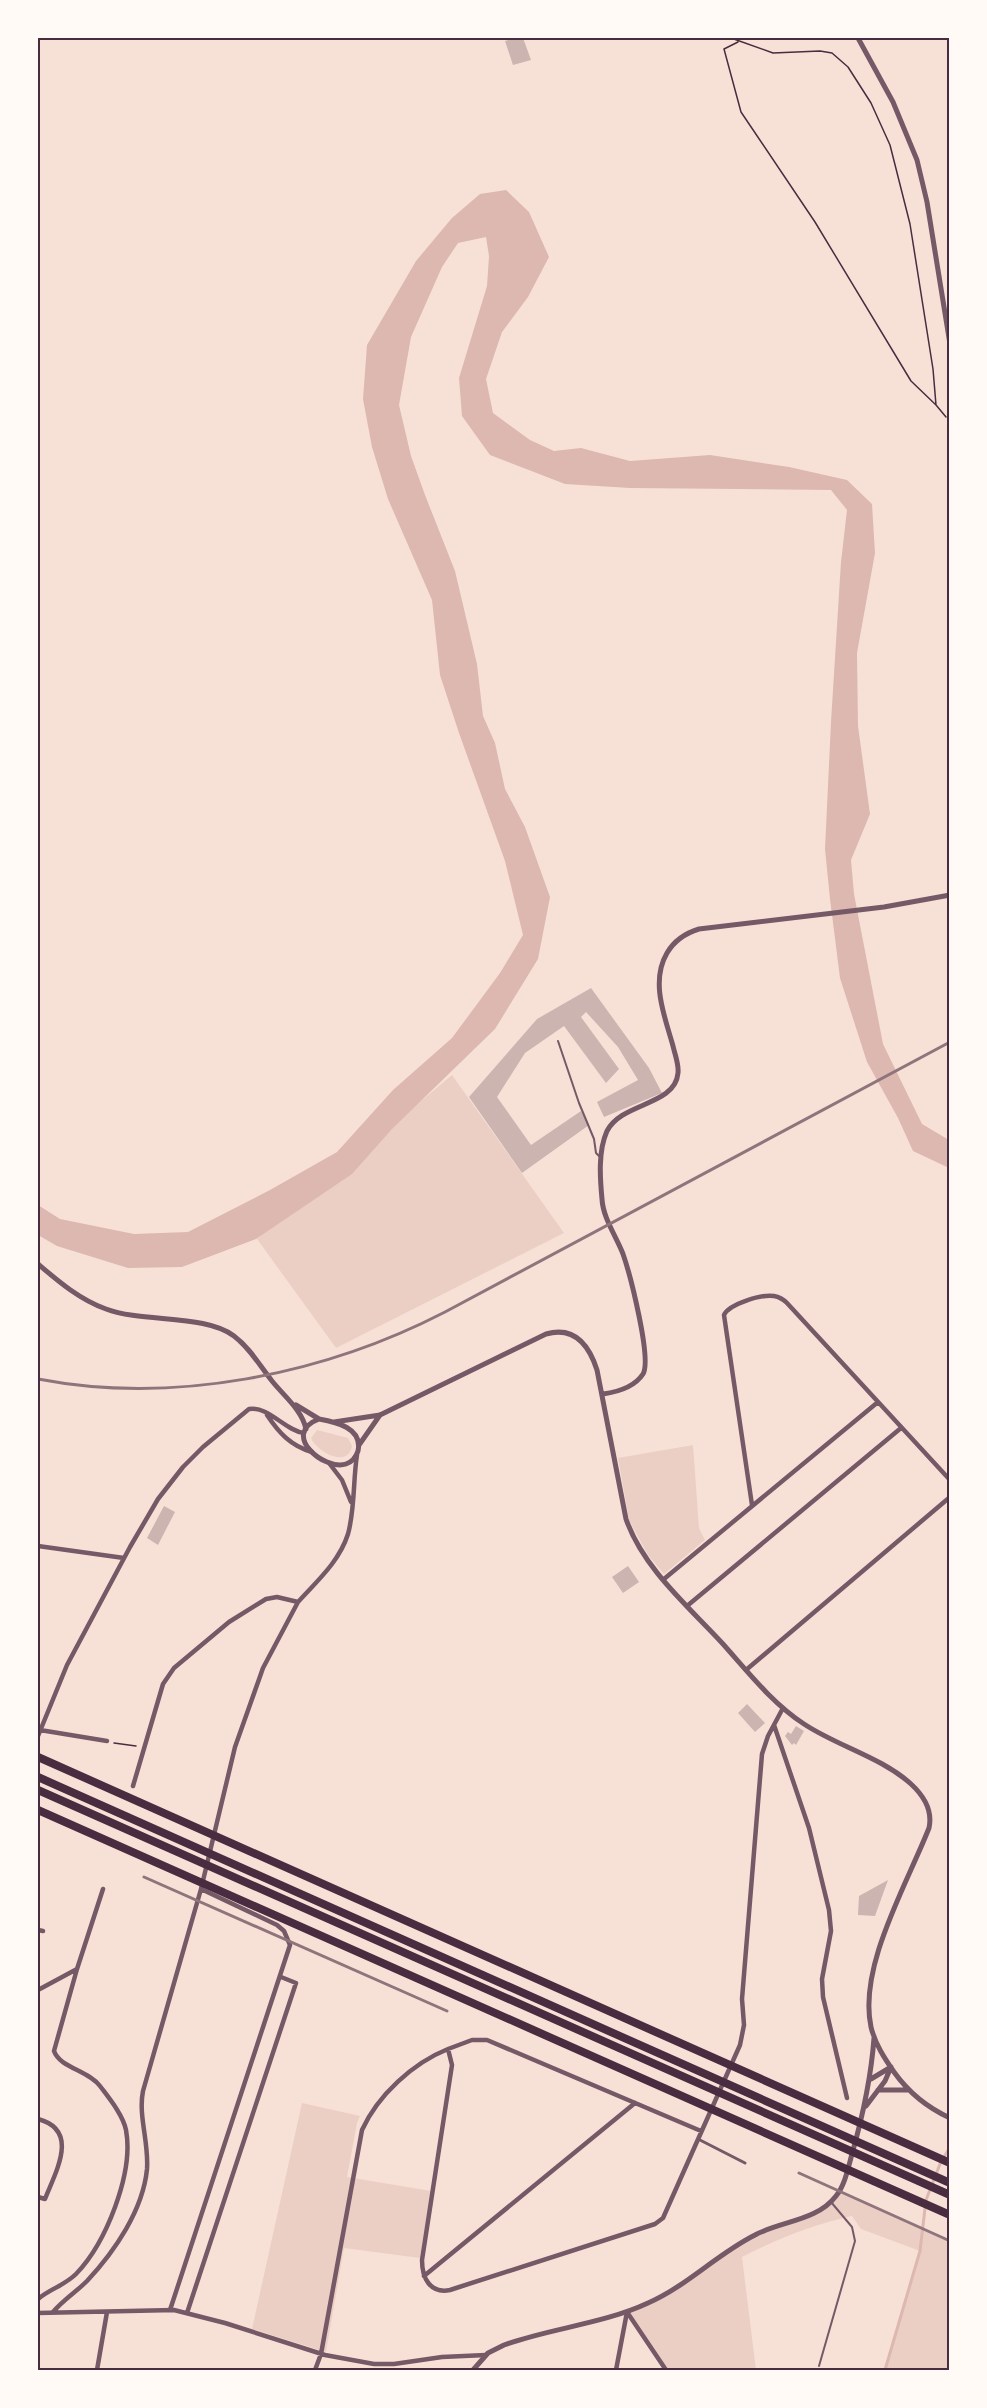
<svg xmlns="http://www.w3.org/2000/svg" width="987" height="2408" font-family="'Sofia Sans Condensed',sans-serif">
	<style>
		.green { fill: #ebcfc5 }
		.water { fill: #dcb8b0 }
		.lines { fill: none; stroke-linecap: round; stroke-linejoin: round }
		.stream { stroke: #dcb8b0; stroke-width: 3 }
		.building { fill: #ccb4b1 }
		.path { stroke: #4a2c40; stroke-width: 1.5 }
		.service { stroke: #755966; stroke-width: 2 }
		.pedestrian { stroke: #755966; stroke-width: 3 }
		.minor { stroke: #755966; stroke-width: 4.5 }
		.tertiary { stroke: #755966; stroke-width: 5 }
		.motorway { stroke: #4a2c40; stroke-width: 8 }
		.rail { stroke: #8f747c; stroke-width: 3 }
		.neatline { fill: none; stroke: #4a2c40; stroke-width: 2 }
	</style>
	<rect width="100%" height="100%" fill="#f7e1d7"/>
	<path class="green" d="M 452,1075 L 564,1233 L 336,1348 L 257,1239 Z
		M 317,1430 L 348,1438 L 352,1446 C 348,1469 317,1452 311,1438 Z
		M 693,1445 L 699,1528 L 705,1540 L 664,1574 L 648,1555 L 629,1520 L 618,1458 Z
		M 302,2103 L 360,2116 L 357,2123 L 347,2177 L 431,2191 L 420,2258 L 344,2248 L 326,2352 L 252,2329 Z
		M 839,2192 L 949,2242 L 949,2370 L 885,2370 L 920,2251 L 861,2229 L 852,2216 C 814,2224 777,2239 742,2257 L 756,2370 L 665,2370 L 627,2312 L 648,2304 L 753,2235 L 817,2213 Z"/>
	<path class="water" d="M 506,190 L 529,212 L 549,257 L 528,297 L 502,332 L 486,379 L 493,413 L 530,440 L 554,451 L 581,448 L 630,461 L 710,455 L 789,467 L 847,480 L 872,504 L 875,553 L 857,653 L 858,726 L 870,814 L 851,860 L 854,894 L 883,1044 L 922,1124 L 949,1140 L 949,1168 L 913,1151 L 898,1118 L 867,1062 L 840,978 L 830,899 L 825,849 L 831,722 L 841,562 L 847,510 L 831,490 L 630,488 L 565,484 L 490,455 L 462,416 L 459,378 L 487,286 L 489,256 L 486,237 L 458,243 L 442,267 L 411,337 L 399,405 L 411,456 L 425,495 L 455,571 L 477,664 L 483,716 L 495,743 L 505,789 L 525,827 L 550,897 L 538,959 L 495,1029 L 392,1129 L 352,1174 L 256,1239 L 182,1267 L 128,1268 L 57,1246 L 38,1235 L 38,1205 L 60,1219 L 134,1234 L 188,1232 L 270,1190 L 337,1152 L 393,1090 L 452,1038 L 500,973 L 523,935 L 505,861 L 459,733 L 440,675 L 432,600 L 388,499 L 372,447 L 363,399 L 367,345 L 416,261 L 452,218 L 480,194 Z"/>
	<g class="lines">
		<path class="stream" d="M 885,2370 L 920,2251 L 926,2200 L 940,2164 L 950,2147"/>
	</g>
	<path class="building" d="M 515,38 L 523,38 L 531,60 L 513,65 L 505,41 Z
		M 591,988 L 649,1068 L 662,1093 L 604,1117 L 597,1102 L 638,1080 L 618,1047 L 586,1012 L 581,1017 L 619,1069 L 606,1083 L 564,1026 L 525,1053 L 497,1097 L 531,1145 L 581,1111 L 589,1125 L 522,1173 L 469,1097 L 537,1019 Z
		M 164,1506 L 175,1512 L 158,1545 L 147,1538 Z
		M 628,1566 L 639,1582 L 623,1593 L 612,1577 Z
		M 747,1704 L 765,1723 L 755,1732 L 738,1713 Z
		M 796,1726 L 804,1731 L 796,1745 L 794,1743 L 792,1745 L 785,1736 L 788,1732 L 791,1734 Z
		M 888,1880 L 875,1916 L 858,1915 L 859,1896 Z"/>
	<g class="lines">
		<path class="path" d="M 731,38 L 773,53 L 820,51 L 832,53 L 848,67 L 871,103 L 890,145 L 910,224 L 933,369 L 936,405 L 946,417
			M 738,42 L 724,49 L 741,112 L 815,222 L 911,381 L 936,405
			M 114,1743 L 136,1746"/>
		<path class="service" d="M 558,1041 L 579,1103 L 594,1139 L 596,1153 L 599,1156
			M 819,2366 L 855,2241 L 852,2227 L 831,2202"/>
		<path class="pedestrian" d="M 698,2139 L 745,2163"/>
		<path class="minor" d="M 267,1415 C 279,1433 291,1446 312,1452
			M 329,1463 L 342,1480 L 351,1502
			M 752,1505 L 724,1315 C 729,1304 762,1294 774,1296 C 780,1297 783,1299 787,1303 L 950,1480
			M 38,1546 L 124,1558
			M 664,1579 L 878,1402
			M 687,1606 L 901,1428
			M 746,1670 L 950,1497
			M 774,1725 L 809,1828 L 829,1910 L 831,1931 L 822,1979 L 823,1997 L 847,2098
			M 40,1730 L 107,1741
			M 38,1736 L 67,1665 L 130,1547 L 158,1499 L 183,1467 L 203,1447 L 249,1409 C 269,1406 284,1430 304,1433
			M 133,1786 L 163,1684 L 174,1668 L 229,1622 L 266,1599 L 277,1597 L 298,1602 C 317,1581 339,1562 348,1534 C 355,1509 353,1480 357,1455
			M 38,1930 L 43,1931
			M 38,1990 L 77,1969
			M 448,2049 L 472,2040 L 487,2040 L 701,2131
			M 38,2119 C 80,2130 56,2171 45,2199 L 38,2197
			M 424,2276 L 635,2103
			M 38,2299 C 50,2289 65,2285 76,2274 C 106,2243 134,2173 126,2130 C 123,2115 109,2098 100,2086 C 88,2070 60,2068 54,2051 L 77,1969 L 103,1889
			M 170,2310 L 290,1945 L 284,1931 L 277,1925 L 201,1889
			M 53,2312 C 63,2300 76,2292 87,2281 C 115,2251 143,2210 147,2169 C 149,2142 138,2116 143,2091 L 201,1889 L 235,1747 L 263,1668 L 298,1602
			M 627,2312 L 666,2370
			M 38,2313 L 174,2310 L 225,2323 L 325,2355 L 374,2364 L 394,2364 L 442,2357 L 486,2355
			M 187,2313 L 296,1983 L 281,1977
			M 97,2370 L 107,2312
			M 315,2370 L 321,2354 L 362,2130 C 378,2095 413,2063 448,2049 L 452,2065 L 422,2260 C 422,2278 430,2294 450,2290 L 655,2224 L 663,2218 L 740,2045 L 744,2025 L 742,1999 L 762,1754 L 768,1736 L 783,1708
			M 616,2370 L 627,2312"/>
		<path class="tertiary" d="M 858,38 L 893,102 L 917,160 L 927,202 L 950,344
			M 38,1264 C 58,1281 80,1300 106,1309 C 143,1323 206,1314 234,1336 C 250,1348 260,1366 272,1381 C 284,1396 302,1410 306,1429
			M 603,1394 C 617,1392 634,1388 643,1374 C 652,1359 630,1274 623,1254 C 616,1236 603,1218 602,1199 C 600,1178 598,1151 607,1131 C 622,1102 675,1106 678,1073 C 679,1064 675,1055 673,1046 C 665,1017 650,982 667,953 C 674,941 686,933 699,929 L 884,907 L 950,895
			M 296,1405 L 319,1419
			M 319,1419 C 336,1422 363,1428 358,1451 C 356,1457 352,1462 346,1464 C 324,1471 280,1434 319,1419 Z
			M 334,1422 L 380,1415 L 546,1334 C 574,1326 589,1345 597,1370 L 626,1519 C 643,1568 688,1606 723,1644 C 748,1672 772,1703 804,1724 C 837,1746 881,1757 911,1784 C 924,1796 933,1810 929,1828 C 907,1884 858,1967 871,2027 C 875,2044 885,2059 894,2072 C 909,2093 926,2107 950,2118
			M 359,1445 L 380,1415
			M 871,2079 L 891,2067
			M 878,2090 L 909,2090
			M 866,2106 L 885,2081 L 891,2067
			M 473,2370 L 488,2353 L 504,2345 C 551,2328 603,2324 648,2303 C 687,2286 717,2254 755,2235 C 781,2221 817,2221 836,2196 C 845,2185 848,2168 852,2154 C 863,2115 871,2079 874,2038"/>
		<path class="motorway" d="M 38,1757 L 950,2163
			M 38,1777 L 950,2183
			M 38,1790 L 950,2195
			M 38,1810 L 950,2215"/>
		<path class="rail" d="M 38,1379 C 173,1405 323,1375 445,1312 L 950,1042
			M 144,1877 L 447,2011
			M 799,2173 L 950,2241"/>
	</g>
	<rect width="987" height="2408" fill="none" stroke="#fffaf5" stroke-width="78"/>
	<rect x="39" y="39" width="909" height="2330" class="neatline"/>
</svg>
